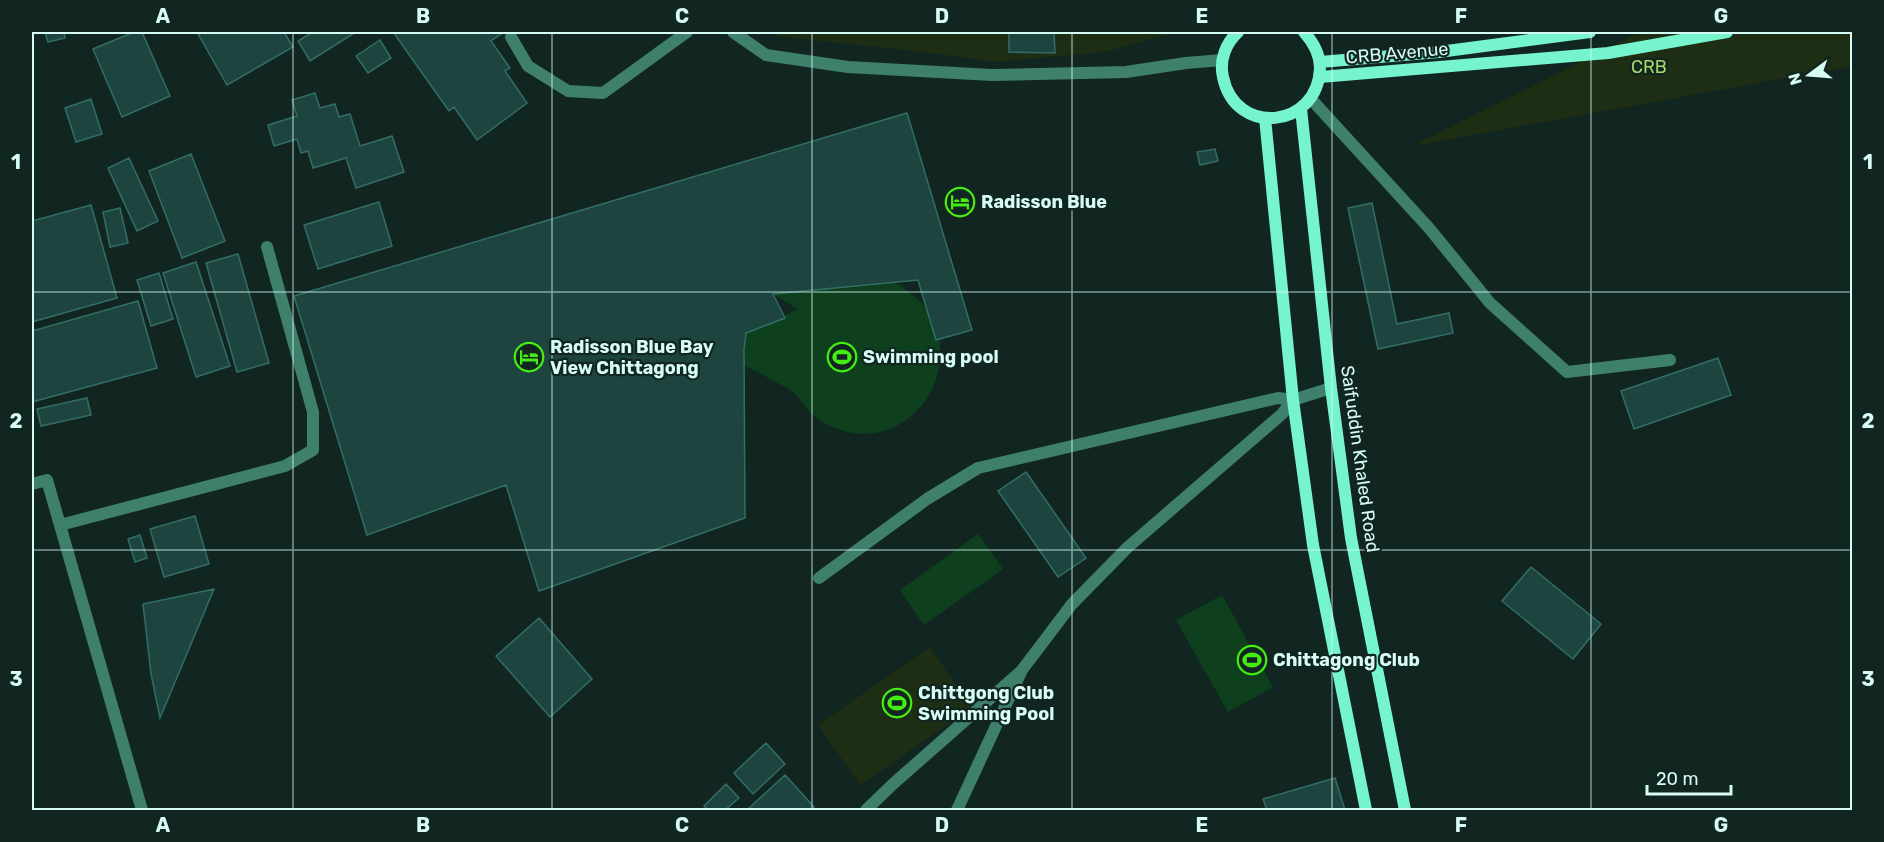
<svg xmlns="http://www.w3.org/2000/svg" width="1884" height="842" font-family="Rubik,sans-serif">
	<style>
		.green { fill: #1e2e14 }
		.water { fill: #0e401e }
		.building { fill: #1e443f; stroke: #326e66; stroke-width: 1.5 }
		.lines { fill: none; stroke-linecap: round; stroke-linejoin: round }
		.service { stroke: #3f806d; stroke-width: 12 }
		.minor { stroke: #3f806d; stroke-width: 12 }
		.secondary { stroke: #76f4ce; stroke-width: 12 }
		.grid { fill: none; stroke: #d7fcf4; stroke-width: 1.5; stroke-opacity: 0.55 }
		.labels { text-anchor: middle; stroke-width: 4.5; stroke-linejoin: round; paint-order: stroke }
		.street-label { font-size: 18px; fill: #d7fcf4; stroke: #112521 }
		.park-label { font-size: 18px; fill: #a8d769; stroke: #112521 }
		.poi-label { font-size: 18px; font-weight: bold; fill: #d7fcf4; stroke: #112521; text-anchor: start }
		.neatline { fill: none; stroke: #d7fcf4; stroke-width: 2 }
		.grid-label { font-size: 20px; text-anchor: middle; font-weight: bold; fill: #d7fcf4 }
	</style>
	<rect width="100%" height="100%" fill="#112521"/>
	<path class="green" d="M 774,32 L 1176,32 L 1105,52 L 994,62 L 932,53 L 775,36 Z
		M 1641,32 L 1852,32 L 1852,66 L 1412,146 Z
		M 930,647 L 972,708 L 860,785 L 818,725 Z"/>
	<path class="water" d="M 894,282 C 909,292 925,302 933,319 C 957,371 920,435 861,434 C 844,433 823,425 811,413 C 804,407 800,397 793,392 C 778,382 760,374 744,365 L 746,333 L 798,309 L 773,294 Z
		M 978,534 L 1003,569 L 924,625 L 900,590 Z
		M 1222,595 L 1273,687 L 1228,712 L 1176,620 Z"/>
	<path class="building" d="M 45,32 L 64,32 L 65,38 L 48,42 Z
		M 134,32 L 142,32 L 170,96 L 122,117 L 93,49 Z
		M 203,32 L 284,32 L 293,47 L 227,85 L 198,34 Z
		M 313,32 L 356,32 L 310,61 L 298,41 Z
		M 393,32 L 504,32 L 491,41 L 510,68 L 505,71 L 527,103 L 477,140 L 454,107 L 449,111 Z
		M 1009,32 L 1054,32 L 1055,53 L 1009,52 Z
		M 380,40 L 391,58 L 368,73 L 356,56 Z
		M 315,93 L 320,108 L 335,104 L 339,117 L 350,114 L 360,146 L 392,136 L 404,172 L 356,188 L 346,158 L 313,168 L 308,151 L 301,153 L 297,139 L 274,146 L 268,125 L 297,116 L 292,100 Z
		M 91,99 L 102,134 L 76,142 L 65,108 Z
		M 907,113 L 972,330 L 936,340 L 918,280 L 773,294 L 785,318 L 746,333 L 744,349 L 745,518 L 539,591 L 506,485 L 367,535 L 294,296 Z
		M 1215,149 L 1218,161 L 1200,165 L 1197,152 Z
		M 191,154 L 225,241 L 182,258 L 149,171 Z
		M 129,158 L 158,221 L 137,231 L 108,168 Z
		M 379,202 L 392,246 L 318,269 L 304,225 Z
		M 1372,203 L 1397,324 L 1449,313 L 1453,333 L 1378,349 L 1348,208 Z
		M 91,205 L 117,298 L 32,322 L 32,221 Z
		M 120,208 L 128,243 L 110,247 L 103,212 Z
		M 238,254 L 269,363 L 237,372 L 206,263 Z
		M 196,262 L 230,366 L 196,377 L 163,273 Z
		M 159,273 L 173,319 L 151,326 L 137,280 Z
		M 138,301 L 157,368 L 32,402 L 32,331 Z
		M 1718,358 L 1731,395 L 1634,429 L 1621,391 Z
		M 87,398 L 91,415 L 41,426 L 37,409 Z
		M 1026,472 L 1086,558 L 1058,577 L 998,491 Z
		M 195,516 L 209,564 L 164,577 L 150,529 Z
		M 140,535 L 147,558 L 135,562 L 128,539 Z
		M 1531,567 L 1601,624 L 1573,659 L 1502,601 Z
		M 214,589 L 160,718 L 151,674 L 143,604 Z
		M 539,618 L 592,679 L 550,717 L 496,656 Z
		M 766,743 L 785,764 L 753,794 L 734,773 Z
		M 785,775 L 814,807 L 810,810 L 747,810 Z
		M 1335,778 L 1345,810 L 1267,810 L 1263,799 Z
		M 726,784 L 739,798 L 725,810 L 708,810 L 704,806 Z"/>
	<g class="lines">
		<path class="service" d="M 733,32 L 766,55 L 848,67 L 992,75 L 1126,72 L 1186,63 L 1222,60
			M 511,37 L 528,66 L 568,91 L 603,93 L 687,32
			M 32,484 L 47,480 L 142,810
			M 60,525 L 285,466 L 313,450 L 313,412 L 267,247
			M 819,578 L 927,499 L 978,468 L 1278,398 L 1293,400 L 1331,388
			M 866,810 L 893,784 L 1019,673
			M 957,810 L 1022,670 L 1072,604 L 1128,547 L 1282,414 L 1293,400"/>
		<path class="minor" d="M 1311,99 L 1429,228 L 1490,303 L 1567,372 L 1670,360"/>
		<path class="secondary" d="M 1238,32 C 1226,43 1219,60 1223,77 C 1235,137 1318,129 1320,68 C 1320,54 1313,42 1304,32
			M 1320,62 L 1439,52 L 1590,32
			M 1320,77 L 1608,53 L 1727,32
			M 1301,109 L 1331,388 L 1351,538 L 1405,810
			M 1265,118 L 1293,400 L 1313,545 L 1366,810"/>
	</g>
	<path class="grid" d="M 293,32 L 293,810M 552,32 L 552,810M 812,32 L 812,810M 1072,32 L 1072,810M 1332,32 L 1332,810M 1591,32 L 1591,810M 32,292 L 1852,292M 32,550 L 1852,550"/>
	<defs>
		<g id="hotel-ring" transform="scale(1.5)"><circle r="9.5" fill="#112521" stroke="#45ed13" stroke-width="1.5"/><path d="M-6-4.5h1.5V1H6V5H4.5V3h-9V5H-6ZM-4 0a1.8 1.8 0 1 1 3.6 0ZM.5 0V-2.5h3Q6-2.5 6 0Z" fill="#45ed13"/></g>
		<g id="stadium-ring" transform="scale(1.5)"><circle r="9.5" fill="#112521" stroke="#45ed13" stroke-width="1.5"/><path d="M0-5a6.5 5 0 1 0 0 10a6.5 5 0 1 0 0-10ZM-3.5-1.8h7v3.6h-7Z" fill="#45ed13"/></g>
	</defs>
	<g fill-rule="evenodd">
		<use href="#hotel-ring" x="960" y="202"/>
		<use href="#hotel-ring" x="529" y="357"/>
		<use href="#stadium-ring" x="842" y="357"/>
		<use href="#stadium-ring" x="1252" y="660"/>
		<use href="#stadium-ring" x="897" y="703"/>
	</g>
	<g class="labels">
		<g class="street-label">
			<text transform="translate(1397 53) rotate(-5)" y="6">CRB Avenue</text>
			<text transform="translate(1360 459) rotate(82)" y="6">Saifuddin Khaled Road</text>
		</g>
		<g class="park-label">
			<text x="1649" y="73">CRB</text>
		</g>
		<g class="poi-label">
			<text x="981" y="208">Radisson Blue</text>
			<text x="550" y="353">Radisson Blue Bay<tspan x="550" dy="21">View Chittagong</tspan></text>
			<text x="863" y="363">Swimming pool</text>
			<text x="1273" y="666">Chittagong Club</text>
			<text x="918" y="699">Chittgong Club<tspan x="918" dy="21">Swimming Pool</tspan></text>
		</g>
	</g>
	<rect width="1884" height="842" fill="none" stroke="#112521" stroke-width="66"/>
	<g transform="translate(1809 75) rotate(254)" stroke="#112521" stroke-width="4.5" paint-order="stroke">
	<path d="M0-4.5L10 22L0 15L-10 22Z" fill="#d7fcf4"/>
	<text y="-9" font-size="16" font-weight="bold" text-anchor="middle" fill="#d7fcf4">N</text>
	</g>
	<path d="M1647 785v9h84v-9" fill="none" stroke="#d7fcf4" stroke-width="3"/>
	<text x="1656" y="785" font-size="18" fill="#d7fcf4" stroke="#112521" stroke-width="4.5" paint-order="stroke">20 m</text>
	<rect x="33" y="33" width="1818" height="776" class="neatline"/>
	<g class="grid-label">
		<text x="163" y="23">A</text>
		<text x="423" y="23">B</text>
		<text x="682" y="23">C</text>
		<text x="942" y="23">D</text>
		<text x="1202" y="23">E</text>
		<text x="1461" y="23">F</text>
		<text x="1721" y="23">G</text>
		<text x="16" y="169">1</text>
		<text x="1868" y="169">1</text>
		<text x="16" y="428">2</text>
		<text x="1868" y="428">2</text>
		<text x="16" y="686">3</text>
		<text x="1868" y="686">3</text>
		<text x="163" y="832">A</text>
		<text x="423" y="832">B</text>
		<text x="682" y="832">C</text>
		<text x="942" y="832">D</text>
		<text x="1202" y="832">E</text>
		<text x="1461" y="832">F</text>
		<text x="1721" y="832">G</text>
	</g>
</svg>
